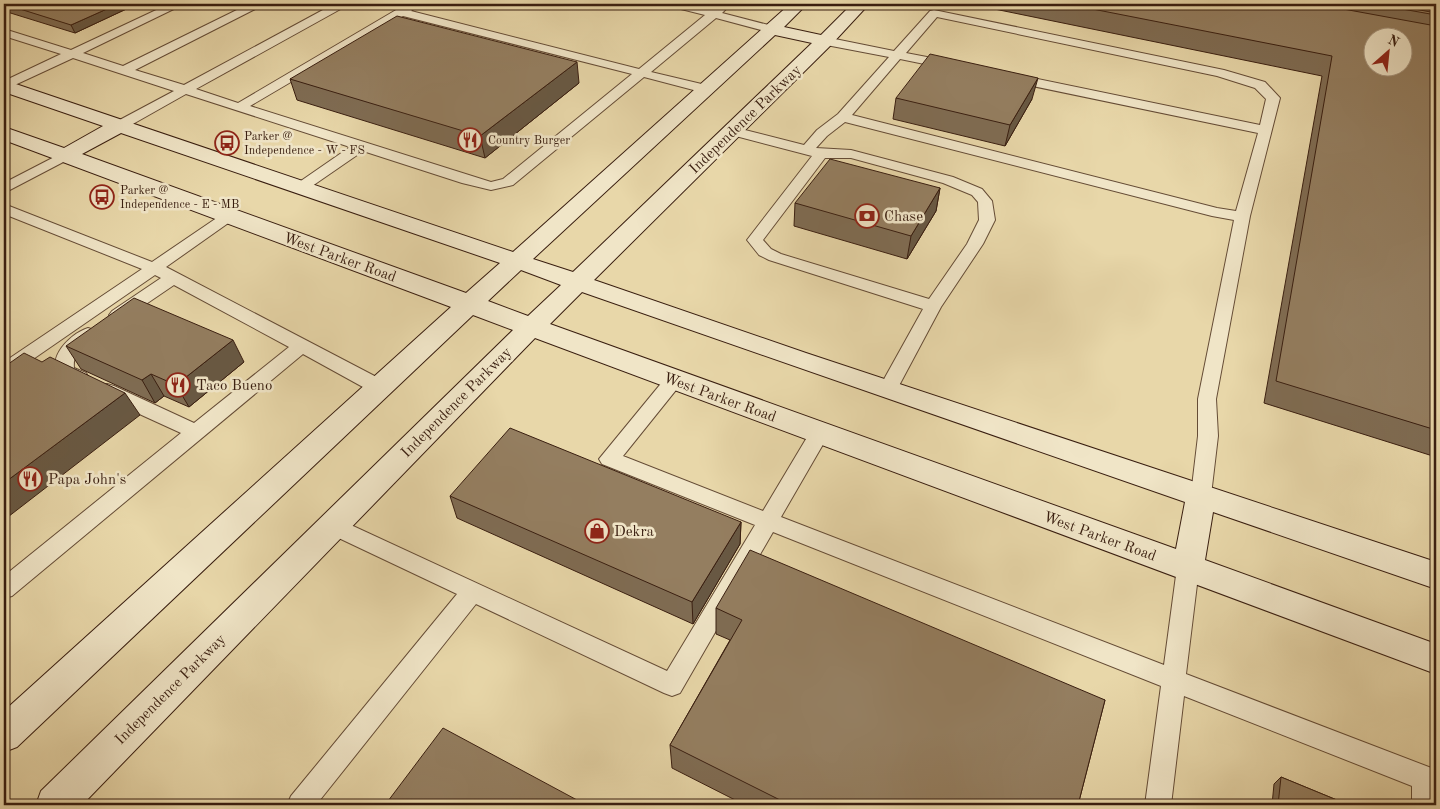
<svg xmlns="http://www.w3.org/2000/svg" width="1440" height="809" font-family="'Old Standard TT',serif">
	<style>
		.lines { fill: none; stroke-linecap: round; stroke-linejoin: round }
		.lane-casing { stroke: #654c36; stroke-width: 2 }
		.secondary-casing { stroke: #391e10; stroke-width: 2 }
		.lane { fill: #f0e5c7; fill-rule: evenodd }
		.secondary { fill: #f0e5c7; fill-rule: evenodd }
		.wall { fill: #7f6c53; stroke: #391e10 }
		.shaded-wall { fill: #685843; stroke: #391e10 }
		.building { fill: #947e60; stroke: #391e10; fill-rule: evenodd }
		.labels { text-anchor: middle; stroke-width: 5; stroke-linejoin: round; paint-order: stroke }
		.far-poi-label { font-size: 12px; fill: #391e10; stroke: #f0e5c7; text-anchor: start }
		.street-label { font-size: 15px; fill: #391e10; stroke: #f0e5c7 }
		.poi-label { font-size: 15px; fill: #391e10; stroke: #f0e5c7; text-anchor: start }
	</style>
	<rect width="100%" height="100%" fill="#e8d7a9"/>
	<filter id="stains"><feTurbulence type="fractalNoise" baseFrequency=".004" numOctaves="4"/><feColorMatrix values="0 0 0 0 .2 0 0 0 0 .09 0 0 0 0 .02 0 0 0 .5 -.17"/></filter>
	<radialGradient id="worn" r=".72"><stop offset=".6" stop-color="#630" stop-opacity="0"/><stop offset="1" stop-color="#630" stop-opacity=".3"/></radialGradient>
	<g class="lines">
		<g class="lane-casing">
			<path id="lane" d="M 169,4 L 184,4 L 83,53 L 123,66 L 249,4 L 262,4 L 261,6 L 135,70 L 184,85 L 334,4 L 347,4 L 346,6 L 196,89 L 238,103 L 396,10 L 409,4 L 416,7 L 411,11 L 639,69 L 705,15 L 669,6 L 668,4 L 686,4 L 711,10 L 719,4 L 731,4 L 722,13 L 776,27 L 778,29 L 772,33 L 716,18 L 651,72 L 710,86 L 711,89 L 710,92 L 705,93 L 644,77 L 513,185 L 491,190 L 462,183 L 363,151 L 305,191 L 295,191 L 293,188 L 295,185 L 350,147 L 186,94 L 124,129 L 114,129 L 112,126 L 114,123 L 174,91 L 73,58 L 4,90 L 4,81 L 61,54 L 4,36 L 4,29 L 71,50 ZM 403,16 L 632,74 L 503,179 L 491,182 L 250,106 Z
				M 934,10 L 1224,70 L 1265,82 L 1280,98 L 1250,216 L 1216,399 L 1218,436 L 1211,495 L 1208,501 L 1201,503 L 1194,501 L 1191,495 L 1198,436 L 1198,399 L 1234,220 L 1212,216 L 845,122 L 827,136 L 816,148 L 851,150 L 953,177 L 982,189 L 992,201 L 995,220 L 983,244 L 941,307 L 894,395 L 887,397 L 880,395 L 878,390 L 923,309 L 769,260 L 759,255 L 747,240 L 812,156 L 728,134 L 726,131 L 728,128 L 733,127 L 804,145 L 817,130 L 838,114 L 889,57 L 821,44 L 819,41 L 821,38 L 825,37 L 894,51 L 930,11 ZM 937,17 L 1217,76 L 1255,88 L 1266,99 L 1260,125 L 1013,74 L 1007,78 L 1013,82 L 1258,133 L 1236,211 L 1217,208 L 852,115 L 900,59 L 949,69 L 953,68 L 955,65 L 953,62 L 906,53 ZM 825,158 L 851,158 L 943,183 L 972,195 L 978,202 L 979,220 L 967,244 L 929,299 L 781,254 L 771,249 L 763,240 Z
				M 64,152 L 69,153 L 71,156 L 69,159 L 4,193 L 4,183 Z
				M 4,204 L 152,262 L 224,213 L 234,213 L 237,216 L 234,219 L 166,267 L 386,382 L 388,387 L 386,392 L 379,394 L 372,392 L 303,354 L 12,596 L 4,598 L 4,576 L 181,433 L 100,396 L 98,391 L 100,386 L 107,384 L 114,386 L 194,423 L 289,347 L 174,285 L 124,319 L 118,321 L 112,319 L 109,315 L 112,311 L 161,278 L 155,275 L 10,375 L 4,377 L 4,362 L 142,269 L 4,214 Z
				M 88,328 L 94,330 L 97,334 C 88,347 72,349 74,368 L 86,373 L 89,378 L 86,383 C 79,385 74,383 67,380 C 39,366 68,334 88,328 Z
				M 674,374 L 680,375 L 683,380 L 680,385 L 623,456 L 763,511 L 812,429 L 819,427 L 826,429 L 829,434 L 781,517 L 1164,665 L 1177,568 L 1180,562 L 1188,559 L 1196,562 L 1199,568 L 1186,674 L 1434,769 L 1436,770 L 1436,805 L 1412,805 L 1412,786 L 1184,696 L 1171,805 L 1145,805 L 1161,686 L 773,532 L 680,693 L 672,696 L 664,693 L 476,604 L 316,805 L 287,805 L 291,796 L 457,594 L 326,532 L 322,526 L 326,520 L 333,518 L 340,520 L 667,671 L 755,525 L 602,464 L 599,459 L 668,375 Z"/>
		</g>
		<g class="secondary-casing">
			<path id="secondary" d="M 790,4 L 807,4 L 784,27 L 821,35 L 852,4 L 869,4 L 831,45 L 594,280 L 806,353 L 1436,562 L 1436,589 L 1213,512 L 1205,560 L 1436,644 L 1436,674 L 535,338 L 82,805 L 36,805 L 41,791 L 513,330 L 473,315 L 17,747 L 4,752 L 4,711 L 451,307 L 4,140 L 4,127 L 64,148 L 103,126 L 4,92 L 4,80 L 513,252 ZM 775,35 L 812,43 L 573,272 L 533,259 ZM 121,133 L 500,263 L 466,293 L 82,154 ZM 521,270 L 561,285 L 528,316 L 488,301 ZM 582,292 L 1185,502 L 1176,549 L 550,324 Z"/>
		</g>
		<use href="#lane" class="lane"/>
		<use href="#secondary" class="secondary"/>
	</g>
	<path class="wall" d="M 4,4 L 137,4 L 75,33 L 4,11 Z
		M 970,4 L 1436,4 L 1436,457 L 1264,403 L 1322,76 Z
		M 290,79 L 579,83 L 485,158 L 297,100 Z
		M 896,98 L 1032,99 L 1005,146 L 893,119 Z
		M 940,188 L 936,211 L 907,259 L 794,226 L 795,203 Z
		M 66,346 L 244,362 L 189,407 L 164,396 L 155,403 L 81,369 Z
		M 450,496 L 741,522 L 740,544 L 693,624 L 457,518 Z
		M 716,608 L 1105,700 L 1078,805 L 745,805 L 672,768 L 670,745 L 730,640 L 716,634 Z
		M 1281,777 L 1349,805 L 1272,805 L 1274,784 Z"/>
	<path class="shaded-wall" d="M 118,4 L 137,4 L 75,33 L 71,25 Z
		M 577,62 L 579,83 L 485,158 L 480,136 Z
		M 1038,78 L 1032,99 L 1005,146 L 1010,125 Z
		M 940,188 L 936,211 L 907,259 L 911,236 Z
		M 233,340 L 244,362 L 189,407 L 176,385 Z
		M 151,374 L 164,396 L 155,403 L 142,380 Z
		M 125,393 L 140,415 L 4,520 L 4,483 Z
		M 741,522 L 740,544 L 693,624 L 692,602 Z
		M 577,800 L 578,805 L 573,805 Z"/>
	<path class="building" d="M 4,4 L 118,4 L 71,25 Z
		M 1067,4 L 1316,4 L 1436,26 L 1436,430 L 1276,381 L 1332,56 ZM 1372,38 L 1402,38 L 1402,68 L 1372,68 Z
		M 1374,4 L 1388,4 L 1436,13 L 1436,15 Z
		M 397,16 L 577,62 L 480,136 L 290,79 Z
		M 930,54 L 1038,78 L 1010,125 L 896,98 Z
		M 830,159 L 940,188 L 911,236 L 795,203 Z
		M 134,298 L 233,340 L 176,385 L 151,374 L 142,380 L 66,346 Z
		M 24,353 L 42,362 L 50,357 L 125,393 L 4,483 L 4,367 Z
		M 510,428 L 741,522 L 692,602 L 450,496 Z
		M 750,550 L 1105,700 L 1078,805 L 790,805 L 670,745 L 742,620 L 716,608 Z
		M 443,728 L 577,800 L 573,805 L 385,805 Z
		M 1281,777 L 1349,805 L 1278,805 Z"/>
	<defs>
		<g id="restaurant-ring" transform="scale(1.25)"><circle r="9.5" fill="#f0e5c7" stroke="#8f2418" stroke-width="1.5"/><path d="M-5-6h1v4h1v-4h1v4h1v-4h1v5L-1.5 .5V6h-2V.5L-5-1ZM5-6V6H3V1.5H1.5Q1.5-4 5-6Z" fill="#8f2418"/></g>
		<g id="bus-ring" transform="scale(1.25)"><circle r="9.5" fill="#f0e5c7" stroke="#8f2418" stroke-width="1.5"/><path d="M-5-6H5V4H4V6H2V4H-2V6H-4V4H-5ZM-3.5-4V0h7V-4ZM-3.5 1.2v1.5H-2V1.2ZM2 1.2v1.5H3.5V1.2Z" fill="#8f2418"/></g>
		<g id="bank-ring" transform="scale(1.25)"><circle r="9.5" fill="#f0e5c7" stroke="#8f2418" stroke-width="1.5"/><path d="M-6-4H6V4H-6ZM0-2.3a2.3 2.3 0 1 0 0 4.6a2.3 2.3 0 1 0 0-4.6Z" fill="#8f2418"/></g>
		<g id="shop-ring" transform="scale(1.25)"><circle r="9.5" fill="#f0e5c7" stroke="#8f2418" stroke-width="1.5"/><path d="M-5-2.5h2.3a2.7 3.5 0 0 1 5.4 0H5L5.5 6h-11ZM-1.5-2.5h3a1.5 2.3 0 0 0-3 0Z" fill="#8f2418"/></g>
	</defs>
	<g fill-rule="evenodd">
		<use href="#restaurant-ring" x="470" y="140"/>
		<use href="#bus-ring" x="227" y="143"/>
		<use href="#bus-ring" x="102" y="197"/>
		<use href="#bank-ring" x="867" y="216"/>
		<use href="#restaurant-ring" x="178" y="385"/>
		<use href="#restaurant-ring" x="30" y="479"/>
		<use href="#shop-ring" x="597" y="531"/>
	</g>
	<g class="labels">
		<g class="far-poi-label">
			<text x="244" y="140">Parker @<tspan x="244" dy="14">Independence - W - FS</tspan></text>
			<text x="488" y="144">Country Burger</text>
			<text x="120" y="194">Parker @<tspan x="120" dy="14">Independence - E - MB</tspan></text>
		</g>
		<g class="street-label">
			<text transform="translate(745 119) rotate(-44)" y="5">Independence Parkway</text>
			<text transform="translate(340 257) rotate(20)" y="5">West Parker Road</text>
			<text transform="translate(720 397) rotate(20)" y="5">West Parker Road</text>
			<text transform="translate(456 402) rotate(-45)" y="5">Independence Parkway</text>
			<text transform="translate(1100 536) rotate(20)" y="5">West Parker Road</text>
			<text transform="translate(170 689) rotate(-45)" y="5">Independence Parkway</text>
		</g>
		<g class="poi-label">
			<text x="884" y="221">Chase</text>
			<text x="196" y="390">Taco Bueno</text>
			<text x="48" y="484">Papa John's</text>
			<text x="614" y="536">Dekra</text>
		</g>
	</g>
	<rect width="1440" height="809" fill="none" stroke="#e8d7a9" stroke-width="20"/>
	<rect x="5" y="5" width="1430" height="799" fill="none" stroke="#391e10" stroke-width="2.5"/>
	<rect x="10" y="10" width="1420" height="789" fill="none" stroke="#391e10"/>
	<g transform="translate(1388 52) rotate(27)"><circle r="24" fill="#f0e5c7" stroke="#a7957e"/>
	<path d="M0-4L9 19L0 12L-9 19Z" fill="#8f2418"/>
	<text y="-8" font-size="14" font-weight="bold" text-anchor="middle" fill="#391e10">N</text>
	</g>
	<rect width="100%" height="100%" filter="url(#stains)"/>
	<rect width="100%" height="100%" fill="url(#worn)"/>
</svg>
